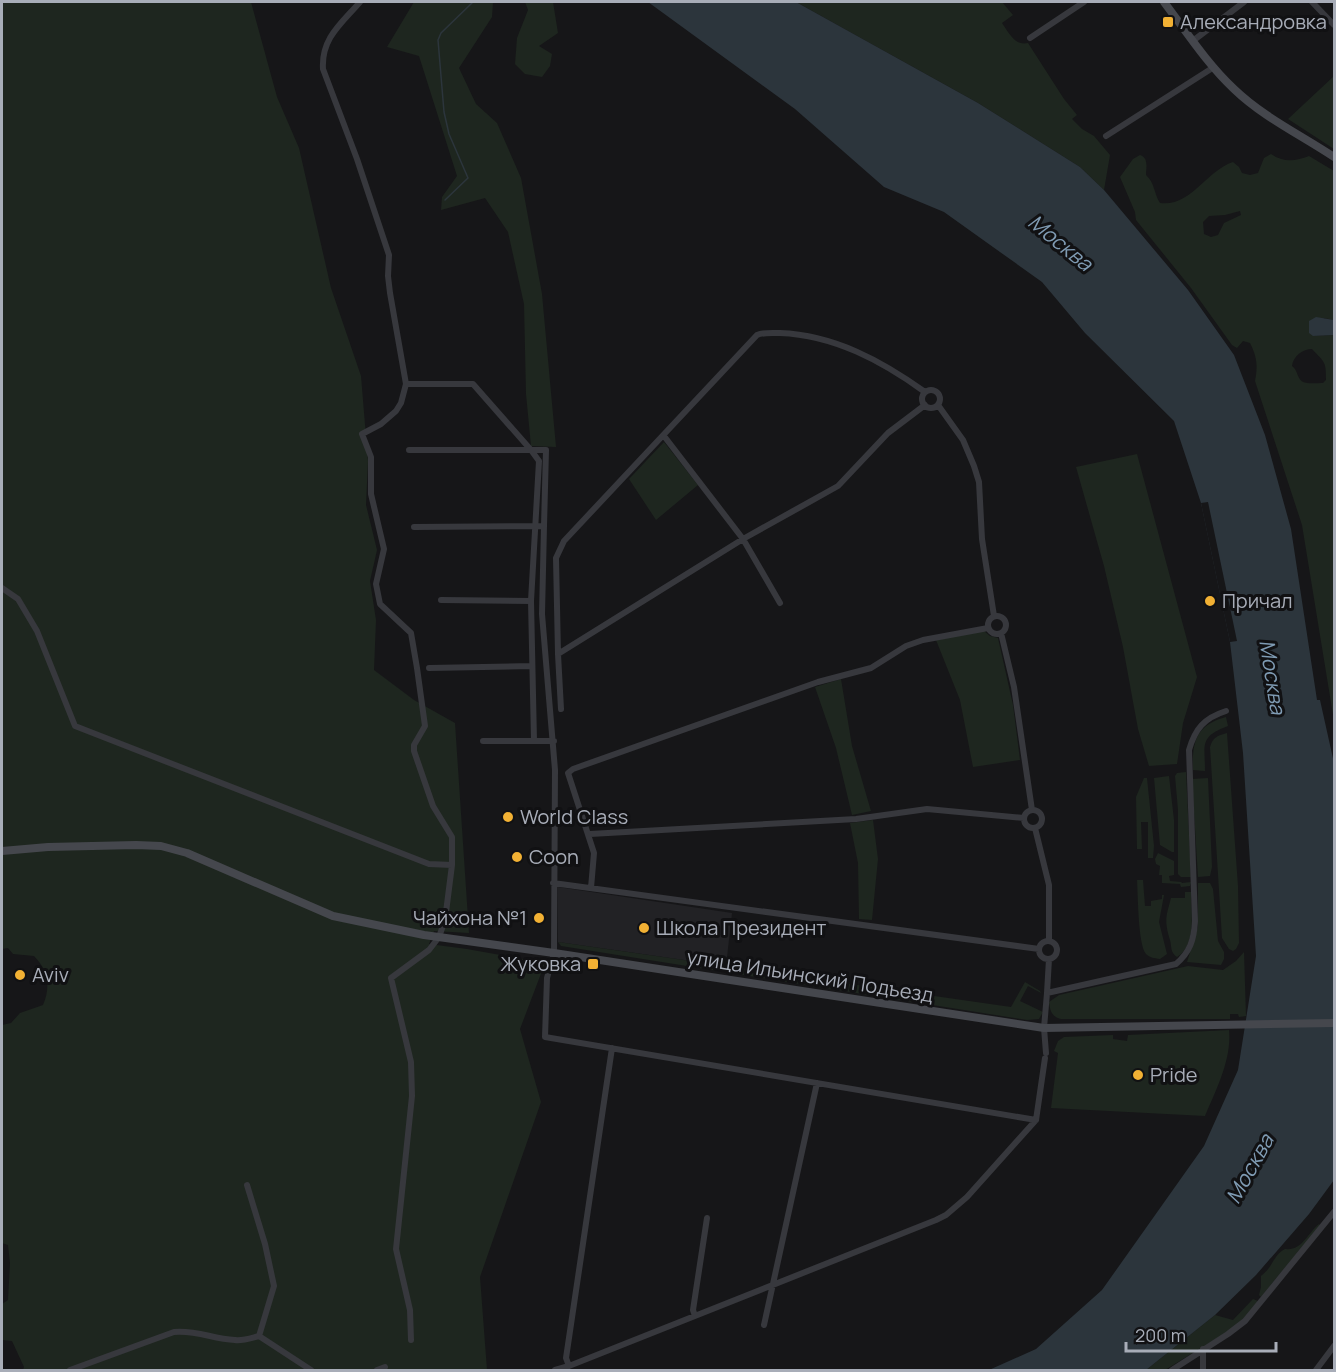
<svg xmlns="http://www.w3.org/2000/svg" width="1336" height="1372" font-family="Manrope,sans-serif">
	<style>
		.built { fill: #222225 }
		.green { fill: #1e261f; fill-rule: evenodd }
		.water { fill: #2c353c }
		.pier { fill: #161618 }
		.lines { fill: none; stroke-linecap: round; stroke-linejoin: round }
		.stream { stroke: #2c353c; stroke-width: 1.5 }
		.street { stroke: #37383d; stroke-width: 6 }
		.secondary { stroke: #45474d; stroke-width: 8 }
		.poi-dot { fill: #f2b134; stroke: #111113; stroke-width: 2 }
		.labels { text-anchor: middle; stroke-width: 6; stroke-linejoin: round; paint-order: stroke }
		.poi-label { font-size: 20px; fill: #a8adb8; stroke: #111113; text-anchor: start }
		.street-label { font-size: 20px; fill: #a8adb8; stroke: #111113 }
		.water-label { font-size: 21px; font-style: italic; fill: #7f9bb3; stroke: #111113 }
	</style>
	<rect width="100%" height="100%" fill="#161618"/>
	<path class="built" d="M 558,887 L 732,913 L 726,966 L 558,942 Z"/>
	<path class="green" d="M 2,2 L 251,2 L 277,97 L 299,148 L 331,288 L 361,376 L 368,461 L 366,505 L 377,550 L 370,581 L 376,620 L 374,670 L 414,700 L 455,723 L 469,933 L 434,931 L 429,944 L 467,949 L 545,963 L 520,1029 L 541,1102 L 480,1277 L 487,1370 L 23,1370 L 24,1367 L 12,1341 L 2,1340 L 2,1304 L 8,1300 L 10,1263 L 8,1245 L 2,1243 L 2,1025 L 11,1023 L 20,1013 L 43,1005 C 51,987 48,970 34,956 L 13,954 L 8,948 L 2,949 Z
		M 414,2 L 493,2 L 492,17 L 459,68 L 476,104 L 497,123 L 521,178 L 542,294 L 556,447 L 531,446 L 526,394 L 524,304 L 508,232 L 485,198 L 441,210 L 442,197 L 457,176 L 419,56 L 387,47 Z
		M 525,2 L 553,2 L 558,33 L 539,46 L 552,54 L 550,66 L 542,77 L 525,74 L 515,64 L 517,38 L 528,10 Z
		M 796,2 L 1002,2 L 1013,15 L 1002,23 C 1009,33 1015,46 1028,43 L 1064,99 L 1077,115 L 1072,119 L 1082,129 L 1094,136 L 1110,155 L 1104,190 L 1080,167 L 978,103 Z
		M 1334,76 L 1334,149 L 1288,119 Z
		M 1271,154 C 1284,163 1296,161 1309,156 L 1334,171 L 1334,320 L 1324,318 L 1313,336 L 1334,335 L 1334,721 L 1302,525 L 1255,381 C 1258,365 1257,357 1250,343 L 1243,341 L 1237,348 L 1232,345 L 1191,288 L 1136,220 L 1135,212 L 1120,177 L 1133,159 L 1140,155 C 1149,158 1146,168 1146,175 C 1155,183 1154,194 1160,203 C 1191,207 1206,171 1233,162 L 1239,167 L 1242,173 L 1250,175 L 1258,173 L 1264,158 ZM 1240,211 L 1241,215 L 1224,223 L 1218,235 L 1211,237 L 1204,234 L 1203,222 L 1209,216 L 1225,215 ZM 1312,349 C 1325,363 1326,361 1326,380 L 1323,383 C 1318,383 1307,384 1303,382 C 1297,379 1298,370 1292,366 C 1293,356 1303,349 1312,349 Z
		M 664,442 L 698,485 L 656,520 L 629,479 Z
		M 1137,454 L 1197,677 L 1183,723 L 1177,764 L 1149,766 L 1138,729 L 1123,647 L 1104,566 L 1076,467 Z
		M 984,631 L 990,636 L 998,638 L 1013,705 L 1020,760 L 973,767 L 960,700 L 936,640 Z
		M 841,679 L 852,746 L 871,811 L 852,815 L 836,748 L 815,687 Z
		M 1226,717 L 1228,726 C 1199,737 1205,744 1205,771 L 1193,770 C 1192,742 1196,725 1226,717 Z
		M 1227,733 L 1238,886 L 1239,943 L 1236,949 L 1233,951 L 1229,949 L 1222,938 L 1210,747 C 1213,737 1217,736 1227,733 Z
		M 1186,772 L 1191,877 L 1181,877 L 1178,874 L 1178,810 L 1175,776 L 1177,773 Z
		M 1169,776 L 1174,820 L 1174,852 L 1172,852 L 1160,845 L 1154,778 Z
		M 1144,778 L 1147,778 L 1154,846 L 1153,858 L 1148,858 L 1148,822 L 1141,822 L 1142,849 L 1137,849 L 1136,797 Z
		M 1208,778 L 1212,867 L 1210,876 L 1198,877 L 1192,779 Z
		M 873,820 L 878,859 L 872,920 L 859,919 L 858,863 L 850,823 Z
		M 1158,853 L 1174,861 L 1174,875 L 1169,876 L 1170,881 L 1181,882 L 1182,883 L 1191,882 L 1190,886 L 1181,887 L 1180,884 L 1162,883 L 1162,875 L 1159,875 L 1160,866 L 1156,864 L 1155,859 Z
		M 1137,880 L 1143,880 L 1145,906 L 1151,906 L 1151,901 L 1162,899 L 1162,895 L 1164,895 L 1159,922 L 1167,954 L 1160,959 C 1154,958 1150,958 1146,954 C 1138,945 1138,894 1137,880 Z
		M 1198,883 L 1210,883 L 1213,889 L 1218,941 L 1224,952 L 1224,959 L 1221,965 L 1187,962 L 1198,927 Z
		M 1185,892 L 1191,892 C 1191,912 1197,945 1177,957 C 1170,952 1172,948 1170,940 C 1164,920 1166,917 1171,898 L 1185,898 Z
		M 558,942 L 1011,1007 L 1025,982 L 1040,991 L 1041,993 L 1028,986 L 1020,1001 L 1043,1012 L 1039,1019 L 1027,1020 L 561,946 Z
		M 1244,952 L 1246,1016 L 1239,1017 L 1238,1014 L 1230,1014 L 1230,1019 L 1061,1019 C 1052,1017 1050,1011 1049,1002 L 1059,995 L 1188,966 L 1223,970 L 1236,961 Z
		M 1229,1030 C 1232,1059 1216,1090 1205,1116 L 1051,1108 L 1058,1053 L 1054,1051 L 1058,1041 L 1064,1037 L 1113,1035 L 1113,1039 L 1127,1041 L 1128,1035 Z
		M 1319,1224 L 1320,1225 L 1261,1297 L 1259,1295 L 1261,1287 L 1261,1276 C 1273,1267 1274,1254 1285,1249 C 1302,1251 1307,1234 1319,1224 Z
		M 1253,1299 L 1258,1301 L 1241,1322 L 1227,1332 L 1165,1370 L 1146,1370 L 1215,1315 L 1233,1320 Z"/>
	<path class="water" d="M 648,2 L 796,2 L 978,103 L 1080,167 L 1104,190 L 1188,290 L 1234,355 L 1265,435 L 1291,529 L 1317,700 L 1320,700 L 1334,763 L 1334,1180 L 1309,1214 L 1256,1275 L 1215,1315 L 1146,1370 L 989,1370 L 1036,1349 L 1102,1290 L 1204,1146 L 1238,1070 L 1256,956 L 1243,753 L 1230,642 L 1201,503 L 1174,421 L 1085,333 L 1042,282 L 944,212 L 884,187 L 795,109 Z
		M 1316,317 L 1334,320 L 1334,335 L 1313,336 L 1309,333 L 1309,321 Z"/>
	<path class="pier" d="M 1208,502 L 1237,641 L 1230,642 L 1201,503 Z"/>
	<g class="lines">
		<path class="stream" d="M 445,200 L 468,178 L 449,134 L 444,112 L 438,40 L 441,33 L 473,2"/>
		<path class="street" d="M 360,2 C 342,23 321,38 323,69 L 357,159 L 389,255 L 388,276 L 390,293 L 406,384 L 401,403 L 396,411 L 381,424 L 362,434 L 371,457 L 371,494 L 384,549 L 376,584 L 380,604 L 411,633 L 417,668 L 425,726 L 414,745 L 414,751 L 433,806 L 452,837 L 452,865 L 445,920 L 439,937 L 429,950 L 391,978 L 411,1062 L 412,1096 L 396,1249 L 410,1310 L 411,1340
			M 1312,2 L 1334,25
			M 1030,38 L 1084,2
			M 1194,40 L 1244,2
			M 1106,136 L 1214,67
			M 406,384 L 473,384 L 531,450 L 409,450
			M922 399a9 9 0 1 1 18 0a9 9 0 1 1-18 0Z
			M 938,405 L 963,440 L 974,466 L 979,482 L 982,539 L 994,616
			M 664,436 L 743,539 L 780,603
			M 531,450 L 546,450 L 544,526
			M 414,527 L 544,526 L 542,614 L 555,770 L 554,953 L 547,978 L 545,1037 L 1036,1120 L 1045,1058
			M 2,588 L 18,599 L 37,631 L 75,726 L 429,864 L 452,865
			M 441,600 L 531,601
			M988 625a9 9 0 1 1 18 0a9 9 0 1 1-18 0Z
			M 1001,633 L 1014,687 L 1032,810
			M 558,654 L 556,558 L 564,541 L 757,335 C 764,332 772,333 780,333 C 834,335 882,361 925,392
			M 429,668 L 532,666
			M 561,709 L 558,654 L 743,539 L 838,486 L 888,433 L 925,405
			M 483,741 L 534,741 L 531,601 L 539,461 L 531,450
			M 534,741 L 554,741
			M1024 819a9 9 0 1 1 18 0a9 9 0 1 1-18 0Z
			M 1035,828 L 1049,885 L 1049,941
			M 590,834 L 856,819 L 927,809 L 1024,818
			M 553,883 L 1039,949
			M 591,888 L 594,853 L 568,773 L 573,769 L 818,682 L 871,668 L 906,646 L 923,640 L 988,628
			M1039 950a9 9 0 1 1 18 0a9 9 0 1 1-18 0Z
			M 1047,993 L 1049,959
			M 1046,1053 L 1044,1028 L 1047,993 L 1176,964 C 1190,952 1194,940 1195,921 L 1189,750 C 1195,729 1204,718 1226,711
			M 247,1185 L 265,1244 L 274,1286 L 259,1336
			M 695,1316 L 693,1310 L 707,1218
			M 764,1325 L 817,1083
			M 1203,1349 L 1203,1370
			M 569,1366 L 936,1220 L 946,1215 L 967,1197 L 1036,1120
			M 70,1370 L 174,1332 C 198,1330 212,1339 235,1340 C 243,1341 251,1338 259,1336 L 311,1370
			M 377,1370 L 385,1367
			M 555,1370 L 569,1366 L 566,1358 L 612,1048
			M 1172,1370 L 1228,1334 L 1245,1321 L 1334,1212
			M 1316,1370 L 1334,1346"/>
		<path class="secondary" d="M 1164,2 C 1186,31 1207,64 1234,89 C 1263,117 1301,135 1334,157
			M 2,851 L 48,847 L 136,845 L 161,846 L 187,853 L 333,916 L 424,935 L 554,953 L 1044,1028 L 1334,1023"/>
	</g>
	<g class="poi-dot">
		<rect x="1162" y="16" width="12" height="12" rx="3"/>
		<circle cx="1210" cy="601" r="6"/>
		<circle cx="508" cy="817" r="6"/>
		<circle cx="517" cy="857" r="6"/>
		<circle cx="539" cy="918" r="6"/>
		<circle cx="644" cy="928" r="6"/>
		<rect x="587" y="958" width="12" height="12" rx="3"/>
		<circle cx="20" cy="975" r="6"/>
		<circle cx="1138" cy="1075" r="6"/>
	</g>
	<g class="labels">
		<g class="poi-label">
			<text x="1180" y="29">Александровка</text>
			<text x="1222" y="608">Причал</text>
			<text x="520" y="824">World Class</text>
			<text x="529" y="864">Coon</text>
			<text x="527" y="925" text-anchor="end">Чайхона №1</text>
			<text x="656" y="935">Школа Президент</text>
			<text x="581" y="971" text-anchor="end">Жуковка</text>
			<text x="32" y="982">Aviv</text>
			<text x="1150" y="1082">Pride</text>
		</g>
		<g class="street-label">
			<text transform="translate(810 976) rotate(9)" y="7">улица Ильинский Подъезд</text>
		</g>
		<g class="water-label">
			<text transform="translate(1060 243) rotate(39)" y="7">Москва</text>
			<text transform="translate(1272 677) rotate(81)" y="7">Москва</text>
			<text transform="translate(1250 1169) rotate(-61)" y="7">Москва</text>
		</g>
	</g>
	<rect width="1336" height="1372" fill="none" stroke="#a8adb8" stroke-width="6"/>
	<path d="M1126 1342v9h150v-9" fill="none" stroke="#a8adb8" stroke-width="3"/>
	<text x="1135" y="1342" font-size="18" fill="#a8adb8" stroke="#111113" stroke-width="4.5" paint-order="stroke">200 m</text>
</svg>
